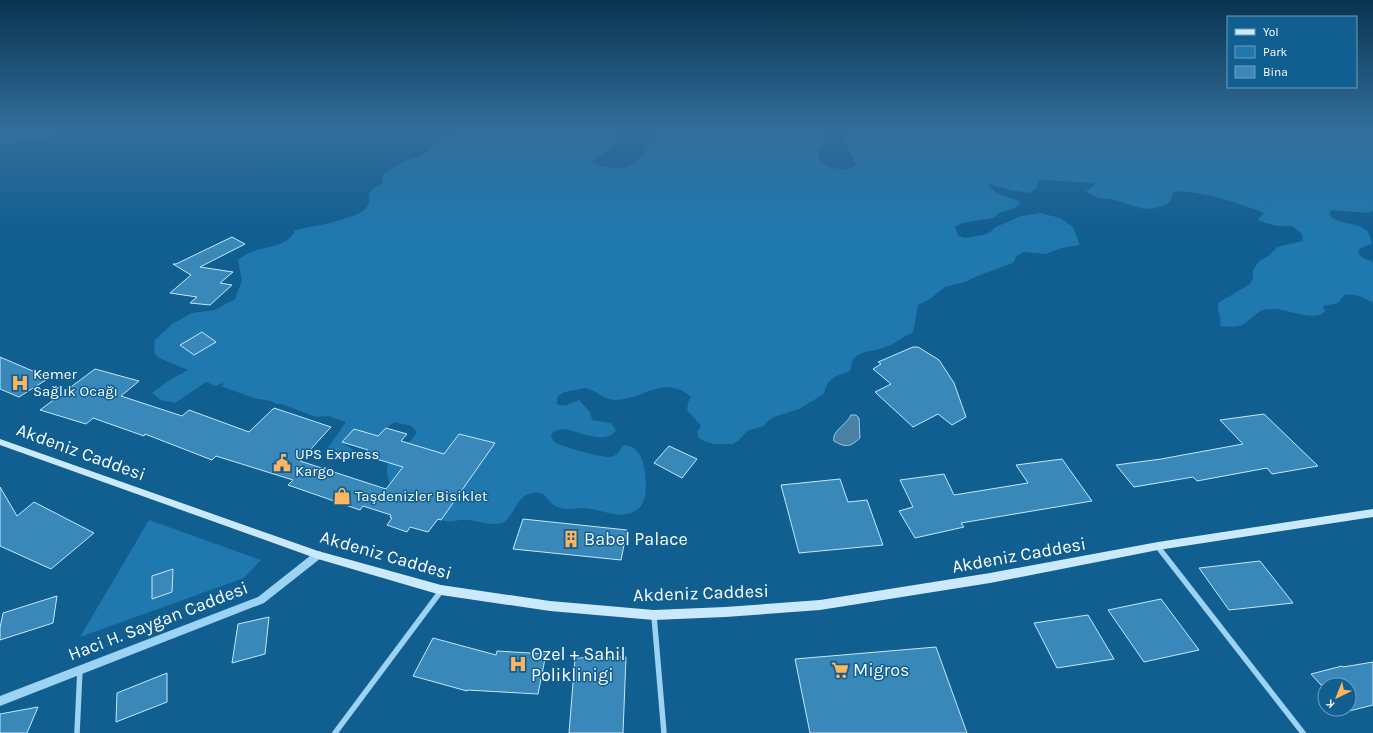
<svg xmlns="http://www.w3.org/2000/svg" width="1373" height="733" font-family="Karla,sans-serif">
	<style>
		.green { fill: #1f78ae }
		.water { fill: #4980a4; stroke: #8dcff6 }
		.building { fill: #3988b9; stroke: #c3e7fd }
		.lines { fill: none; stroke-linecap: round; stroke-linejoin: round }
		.minor { stroke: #9cd2f3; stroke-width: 5.5 }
		.tertiary { fill: #9cd2f3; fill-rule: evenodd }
		.secondary { fill: #cbe9fc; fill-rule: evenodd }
		.labels { text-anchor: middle; stroke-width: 3; stroke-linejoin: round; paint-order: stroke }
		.poi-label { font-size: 15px; fill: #fff; stroke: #115e90; text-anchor: start }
		.near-street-label { font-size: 18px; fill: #fff; stroke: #115e90 }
		.near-poi-label { font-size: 18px; fill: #fff; stroke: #115e90; text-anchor: start }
	</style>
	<rect width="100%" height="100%" fill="#115e90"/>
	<path class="green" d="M 0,129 L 85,129 L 38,139 L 0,144 Z
		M 468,129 L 628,129 L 616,136 C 611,152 605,152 592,162 C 603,168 618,171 630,166 C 635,164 640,157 645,154 L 648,144 L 655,141 L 656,129 L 829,129 C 829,132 829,135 828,138 C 826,142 822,145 820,149 C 814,160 825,166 834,168 C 842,170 849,170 856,165 L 843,137 L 843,129 L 1373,129 L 1373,211 L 1367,213 L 1333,210 L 1330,211 L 1330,214 C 1333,225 1360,221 1368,232 C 1370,235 1371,240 1372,244 L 1360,248 L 1358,253 L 1363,258 L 1373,262 L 1373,303 C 1363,297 1355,293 1344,295 L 1338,303 L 1323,306 L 1325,311 C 1316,323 1288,309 1274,309 C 1257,309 1258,314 1247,322 C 1240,328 1228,327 1220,326 C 1222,318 1217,312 1218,303 L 1250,284 L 1253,278 L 1253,270 L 1259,261 L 1270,255 L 1277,247 L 1303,241 L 1302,234 L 1292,226 C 1280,227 1270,225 1258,220 L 1259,218 L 1264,213 C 1247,206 1189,186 1173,193 L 1170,202 C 1143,217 1135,203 1109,199 C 1101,198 1093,198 1086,191 L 1095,185 L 1095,183 L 1044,180 L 1038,181 L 1036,189 L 1030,193 L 1010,190 L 990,184 L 989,186 L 990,188 L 999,194 L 1019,201 L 1020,204 L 1014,208 L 999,213 L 993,218 L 962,223 L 955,227 L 958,236 L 965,238 L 983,235 L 990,232 L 996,227 L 1021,216 L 1040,213 L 1060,218 L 1073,227 L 1080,245 L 1061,248 L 1046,254 L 1024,252 L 1017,256 L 1013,263 L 975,277 L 965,282 L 945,287 L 930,299 L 918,305 L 913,333 C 903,336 897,343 888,346 C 878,351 864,350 855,357 C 851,361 852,366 850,371 C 835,377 828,377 824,394 L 799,409 L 774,417 L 768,421 L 764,426 L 747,431 L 739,440 L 733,444 L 714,444 L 706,442 L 699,438 L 697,432 L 701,426 L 687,410 L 688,403 L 691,397 C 665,373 641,401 614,400 C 603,399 596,391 586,388 C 583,388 579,389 577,390 C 568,391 555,392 557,404 C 566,408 570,403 579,400 L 590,412 L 592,420 L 611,423 L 616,430 C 607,445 582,433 569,430 C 565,429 559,430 554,431 L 551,435 C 552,439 553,441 556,443 C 564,447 602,458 611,457 C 617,456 620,449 624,445 C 629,446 634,447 637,451 C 646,460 649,494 642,504 C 640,509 633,513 627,514 C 614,517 599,509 585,508 C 576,508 567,511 558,507 C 546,503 549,491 533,493 C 516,495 516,514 504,522 C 497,527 477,521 468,520 C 459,519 450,524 441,520 L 494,443 L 459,434 L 444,454 L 419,447 L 390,483 C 378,455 406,452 417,432 L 411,426 L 395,422 L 386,428 L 378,436 L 354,429 L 342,442 L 354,451 C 345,464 337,455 325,452 L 346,422 L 328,416 L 316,417 L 282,404 L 276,404 C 270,399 261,400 254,398 C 243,394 231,390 221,386 L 224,384 L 223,383 L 216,386 L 206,382 L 175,403 L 160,400 L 152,393 L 168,381 L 188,370 L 159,358 L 154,353 L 155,340 L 172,324 L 192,313 L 215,310 L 235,299 L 242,280 L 238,260 C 243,256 248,253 254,251 C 269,246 289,246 295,230 C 310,227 356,219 365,209 C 370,204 369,200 369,194 L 374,188 L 382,184 L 383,175 C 396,163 411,160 427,153 L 433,145 L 449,134 Z
		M 149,520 L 261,560 L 244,578 L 80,637 Z"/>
	<path class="water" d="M 851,415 L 856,415 L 859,418 L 860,438 C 850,447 846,448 834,441 C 831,432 847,424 851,415 Z"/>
	<path class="building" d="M 232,237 L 245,244 L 200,267 L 233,272 L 220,283 L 232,285 L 210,305 L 190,303 L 197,297 L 170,293 L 191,275 L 173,264 L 176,264 Z
		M 202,332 L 216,342 L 194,355 L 180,345 Z
		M 913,347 L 918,347 L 939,360 L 954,383 L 966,417 L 952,425 L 938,414 L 913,427 L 875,392 L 891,384 L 873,369 L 881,364 L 878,362 Z
		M 0,357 L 49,378 L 19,397 L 0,389 Z
		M 95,369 L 139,381 L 121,396 L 182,416 L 189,410 L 249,432 L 274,408 L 331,427 L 300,461 L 386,489 L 403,467 L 363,455 L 368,450 L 342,442 L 354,429 L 378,436 L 386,428 L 407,434 L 401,441 L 444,454 L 459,434 L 495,443 L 441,520 L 438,519 L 428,532 L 410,527 L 407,532 L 387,525 L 392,518 L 390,517 L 391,515 L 363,506 L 360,510 L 288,485 L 293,480 L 216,456 L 212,460 L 145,434 L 144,436 L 93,418 L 86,424 L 40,410 Z
		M 1264,414 L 1318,466 L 1272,474 L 1267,468 L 1197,481 L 1193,477 L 1134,487 L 1116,465 L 1161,459 L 1243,444 L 1220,420 Z
		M 669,446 L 697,459 L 682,478 L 654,463 Z
		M 1062,459 L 1092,501 L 961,523 L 964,527 L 915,538 L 899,511 L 913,507 L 900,480 L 944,474 L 954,495 L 1028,483 L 1016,465 Z
		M 840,479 L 848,502 L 867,500 L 883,545 L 799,553 L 781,485 Z
		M 0,487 L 17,516 L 34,502 L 94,533 L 51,569 L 0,546 Z
		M 523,519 L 627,530 L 621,560 L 513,549 Z
		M 1260,561 L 1293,603 L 1229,610 L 1199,568 Z
		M 173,569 L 172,592 L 152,599 L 152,576 Z
		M 57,596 L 53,623 L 0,640 L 0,628 L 3,613 Z
		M 1161,599 L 1199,650 L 1144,662 L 1108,610 Z
		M 1088,615 L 1114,659 L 1057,668 L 1034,623 Z
		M 269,617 L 265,654 L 232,663 L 238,624 Z
		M 433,638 L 496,655 L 497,651 L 546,654 L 538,694 L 467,690 L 467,691 L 413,676 Z
		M 936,647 L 967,733 L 810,733 L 795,659 Z
		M 626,657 L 623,733 L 569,733 L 575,658 Z
		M 1373,662 L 1373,705 L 1349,711 L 1349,685 L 1321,685 L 1311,674 L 1342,666 L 1343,667 Z
		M 167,673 L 167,702 L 116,722 L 117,693 Z
		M 38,707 L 27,733 L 0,733 L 0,714 Z"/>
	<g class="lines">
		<path class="minor" d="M 1158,547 L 1303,733
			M 654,616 L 664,733
			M 77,733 L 80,669
			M 335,733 L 441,591"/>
		<path class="tertiary" d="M 318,551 L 321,552 L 322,555 L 321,558 L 264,603 L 0,706 L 0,696 L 258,597 L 315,552 Z"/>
		<path class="secondary" d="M 0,439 L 318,551 L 441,585 L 550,601 L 654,610 L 725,607 L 820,600 L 990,573 L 1158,542 L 1373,509 L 1373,517 L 1158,550 L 990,583 L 820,610 L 725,617 L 654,620 L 550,611 L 441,595 L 318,559 L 0,445 Z"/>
	</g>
	<linearGradient id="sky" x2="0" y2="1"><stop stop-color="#09344f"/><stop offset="0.56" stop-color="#326e9c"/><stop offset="1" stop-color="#326e9c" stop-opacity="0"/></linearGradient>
	<rect width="1373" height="232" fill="url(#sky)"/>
	<defs>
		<g id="hospital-bare" transform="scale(1.38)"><path d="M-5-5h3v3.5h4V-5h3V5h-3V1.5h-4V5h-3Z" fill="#ffb55d" stroke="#115e90" stroke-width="2.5" paint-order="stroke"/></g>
		<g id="civic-bare" transform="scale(1.38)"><path d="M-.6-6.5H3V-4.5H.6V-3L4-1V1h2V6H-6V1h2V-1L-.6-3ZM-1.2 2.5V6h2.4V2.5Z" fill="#ffb55d" stroke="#115e90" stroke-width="2.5" paint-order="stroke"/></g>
		<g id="shop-bare" transform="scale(1.38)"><path d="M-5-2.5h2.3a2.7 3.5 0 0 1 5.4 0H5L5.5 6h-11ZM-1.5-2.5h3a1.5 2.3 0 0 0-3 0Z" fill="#ffb55d" stroke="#115e90" stroke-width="2.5" paint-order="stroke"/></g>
		<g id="building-bare" transform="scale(1.38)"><path d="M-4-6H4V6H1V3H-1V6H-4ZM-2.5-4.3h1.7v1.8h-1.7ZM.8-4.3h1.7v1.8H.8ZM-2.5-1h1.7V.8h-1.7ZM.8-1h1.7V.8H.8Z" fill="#ffb55d" stroke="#115e90" stroke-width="2.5" paint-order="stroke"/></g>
		<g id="supermarket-bare" transform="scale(1.38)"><path d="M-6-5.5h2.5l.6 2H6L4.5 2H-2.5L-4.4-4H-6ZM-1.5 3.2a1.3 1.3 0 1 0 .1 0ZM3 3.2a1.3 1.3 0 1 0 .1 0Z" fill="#ffb55d" stroke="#115e90" stroke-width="2.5" paint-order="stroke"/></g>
	</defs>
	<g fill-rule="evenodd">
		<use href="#hospital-bare" x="20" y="383"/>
		<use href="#civic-bare" x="282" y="463"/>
		<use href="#shop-bare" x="342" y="496"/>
		<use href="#building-bare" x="571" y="539"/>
		<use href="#hospital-bare" x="518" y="664"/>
		<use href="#supermarket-bare" x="840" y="670"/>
	</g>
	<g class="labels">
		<g class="poi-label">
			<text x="33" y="379">Kemer<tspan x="33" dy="17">Sağlık Ocağı</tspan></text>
			<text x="295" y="459">UPS Express<tspan x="295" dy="17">Kargo</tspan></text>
			<text x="355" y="501">Taşdenizler Bisiklet</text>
		</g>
		<g class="near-street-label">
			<text transform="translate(81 452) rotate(20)" y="6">Akdeniz Caddesi</text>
			<text transform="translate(386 555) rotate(16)" y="6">Akdeniz Caddesi</text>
			<text transform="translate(1019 555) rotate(-10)" y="6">Akdeniz Caddesi</text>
			<text transform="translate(701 593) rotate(-2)" y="6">Akdeniz Caddesi</text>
			<text transform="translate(158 621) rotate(-21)" y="6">Haci H. Saygan Caddesi</text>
		</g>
		<g class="near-poi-label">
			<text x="584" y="545">Babel Palace</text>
			<text x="531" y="660">Ozel + Sahil<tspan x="531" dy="21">Poliklinigi</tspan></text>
			<text x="853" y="676">Migros</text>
		</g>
	</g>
	<rect x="1227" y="16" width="130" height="72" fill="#115e90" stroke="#709ebc"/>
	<rect x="1235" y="29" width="20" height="6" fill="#cbe9fc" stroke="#709ebc"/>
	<text x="1263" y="36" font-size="12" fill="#ffffff">Yol</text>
	<rect x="1235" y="46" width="20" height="12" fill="#1f78ae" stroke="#709ebc"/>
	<text x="1263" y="56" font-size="12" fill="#ffffff">Park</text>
	<rect x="1235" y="66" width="20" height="12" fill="#3988b9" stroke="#709ebc"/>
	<text x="1263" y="76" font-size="12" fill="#ffffff">Bina</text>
	<g transform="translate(1337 697) rotate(223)"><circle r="19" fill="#115e90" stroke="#709ebc"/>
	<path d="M0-3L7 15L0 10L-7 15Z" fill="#ffb55d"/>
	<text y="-6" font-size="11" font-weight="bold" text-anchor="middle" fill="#ffffff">K</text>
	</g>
</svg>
